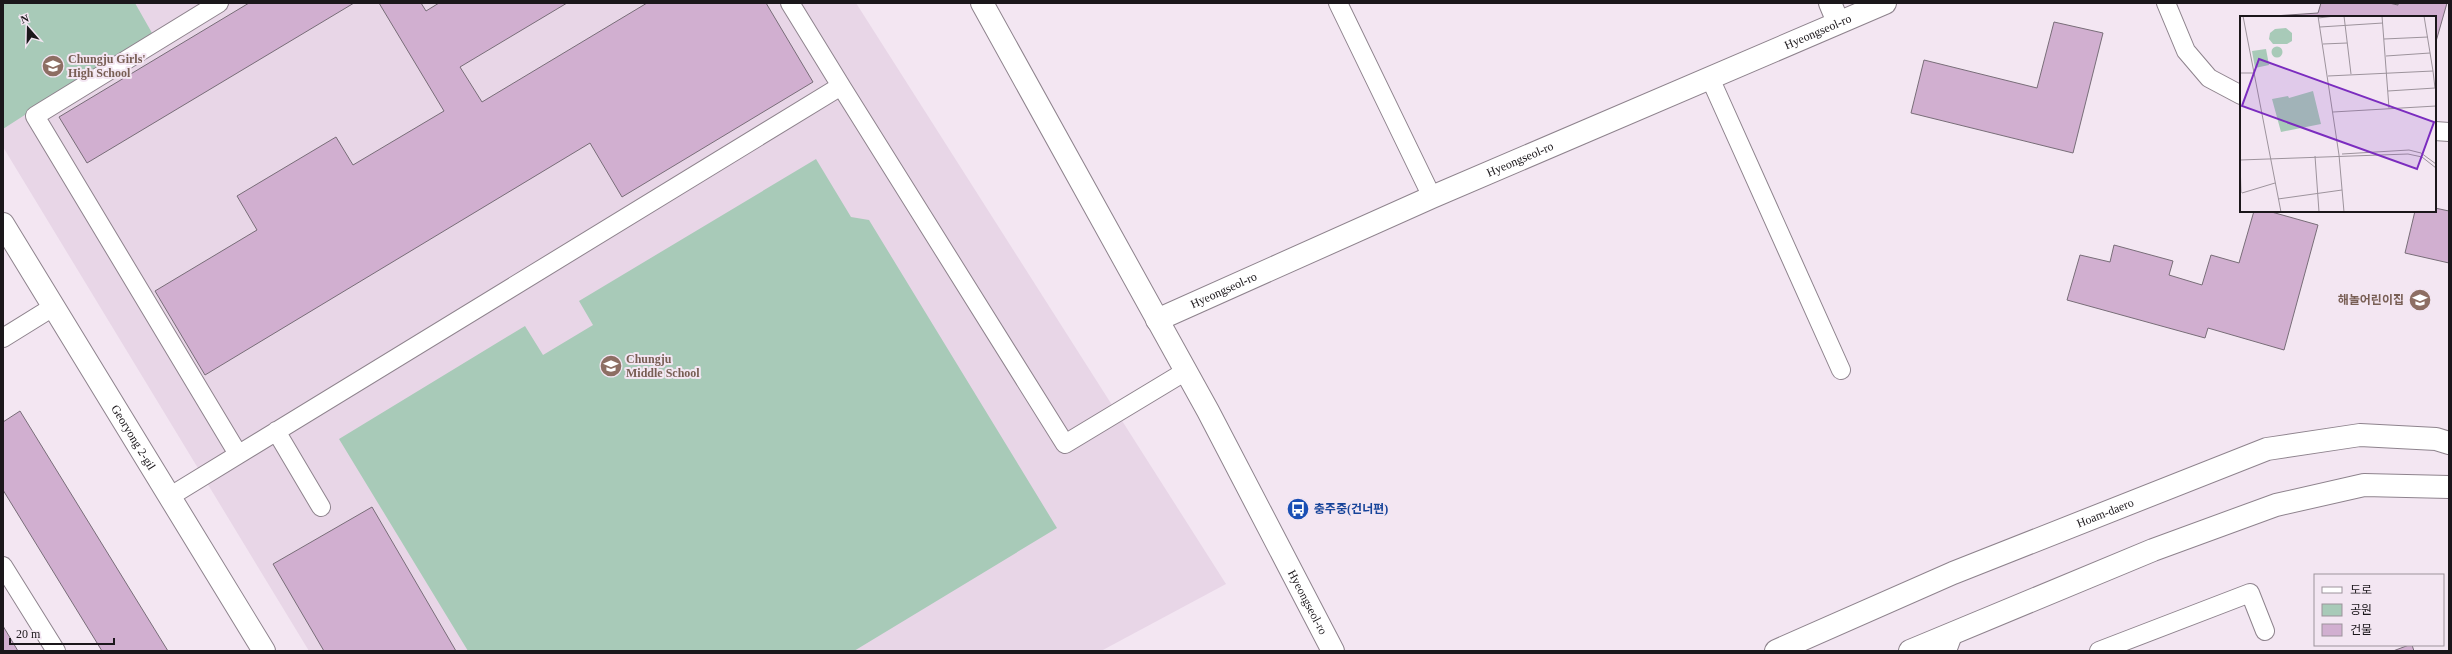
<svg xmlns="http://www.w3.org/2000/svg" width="2452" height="654" font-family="'Times New Roman','Noto Sans KR',serif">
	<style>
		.built { fill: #e8d6e7 }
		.green { fill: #a8cab8 }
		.building { fill: #d1afd0; stroke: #786d78 }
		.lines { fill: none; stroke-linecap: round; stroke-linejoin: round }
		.lane-casing { stroke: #8e838d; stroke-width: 20 }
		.street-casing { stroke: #8e838d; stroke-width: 24 }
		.secondary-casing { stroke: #8e838d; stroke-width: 24 }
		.lane { stroke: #fff; stroke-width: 18 }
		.street { stroke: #fff; stroke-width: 22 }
		.secondary { stroke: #fff; stroke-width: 22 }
		.labels { text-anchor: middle; stroke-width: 4; stroke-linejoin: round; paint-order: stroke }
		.street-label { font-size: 12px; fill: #1b171b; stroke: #f3e6f2 }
		.education-label { font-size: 12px; font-weight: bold; fill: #785e54; stroke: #f3e6f2; text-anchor: start }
		.transit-label { font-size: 12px; font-weight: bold; fill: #164399; stroke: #f3e6f2; text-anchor: start }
		.inset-road { fill: none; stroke: #9d939c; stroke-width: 1 }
		.view { fill: #7b2cbf; fill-opacity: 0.15; stroke: #7b2cbf; stroke-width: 2 }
		.inset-edge { fill: none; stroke: #1b171b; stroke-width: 2 }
	</style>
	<rect width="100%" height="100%" fill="#f3e6f2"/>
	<path class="built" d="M 3,3 L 856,3 L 1226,584 L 1101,651 L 309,651 L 3,147 Z"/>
	<path class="green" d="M 3,3 L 135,3 L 152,33 L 3,129 Z
		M 816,159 L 851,217 L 869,220 L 1057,528 L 854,651 L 468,651 L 339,439 L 525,326 L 543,355 L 593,325 L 579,301 Z"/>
	<path class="building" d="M 249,3 L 354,3 L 87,163 L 59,117 Z
		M 379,3 L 421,3 L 426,11 L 439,3 L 567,3 L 460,67 L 482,102 L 647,3 L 766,3 L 813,82 L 622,197 L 590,143 L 205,375 L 155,291 L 257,230 L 237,196 L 336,137 L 353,165 L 444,111 Z
		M 2321,3 L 2389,3 L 2398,5 L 2398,3 L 2447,3 L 2435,45 L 2435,17 L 2259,17 L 2318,13 Z
		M 2054,22 L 2103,33 L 2073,153 L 1911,113 L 1924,60 L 2037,88 Z
		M 2435,208 L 2449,211 L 2449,263 L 2405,253 L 2415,211 L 2435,211 Z
		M 2254,211 L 2268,211 L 2318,225 L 2284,350 L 2208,328 L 2205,338 L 2067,300 L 2080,255 L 2110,262 L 2114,245 L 2173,261 L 2169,275 L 2202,285 L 2211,255 L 2239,263 Z
		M 20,411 L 168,651 L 102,651 L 3,490 L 3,422 Z
		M 372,507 L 456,651 L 324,651 L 273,564 Z
		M 3,626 L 18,651 L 3,651 Z
		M 2409,645 L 2412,645 L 2414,651 L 2393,651 Z"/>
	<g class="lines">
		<g class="lane-casing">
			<path id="lane" d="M 219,3 L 35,116 L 238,454
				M 790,3 L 841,86
				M 1338,3 L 1432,197
				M 2166,3 L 2186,51 L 2209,78 L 2241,95
				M 1710,78 L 1841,370
				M 2435,131 L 2449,132
				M 3,338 L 53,307
				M 276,431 L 321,507
				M 169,497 L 841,86 L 1065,444 L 1186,371
				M 3,566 L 56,651
				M 1947,651 L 1954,632
				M 2099,651 L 2250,593 L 2265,631"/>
		</g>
		<g class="street-casing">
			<g id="street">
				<path d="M 1830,3 L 1838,22"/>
				<path id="s1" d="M 3,224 L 264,651"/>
				<path id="s2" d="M 1157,320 L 1432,197 L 1885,3"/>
			</g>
		</g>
		<g class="secondary-casing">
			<g id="secondary">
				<path id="s3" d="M 982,3 L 1208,411 L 1333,651"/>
				<path id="s4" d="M 1776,651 L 1953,573 L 2267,449 L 2360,435 L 2436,439 L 2449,443"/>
				<path d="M 1910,651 L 2153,550 L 2276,505 L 2364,485 L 2449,487"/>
			</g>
		</g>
		<use href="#lane" class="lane"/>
		<use href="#street" class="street"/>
		<use href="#secondary" class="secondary"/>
	</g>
	<defs>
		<g id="school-disc" transform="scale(1.15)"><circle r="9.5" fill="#8d6e63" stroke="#f3e6f2"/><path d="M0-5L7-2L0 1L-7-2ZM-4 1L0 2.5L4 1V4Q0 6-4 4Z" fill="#fff"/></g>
		<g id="bus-disc" transform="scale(1.15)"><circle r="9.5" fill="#1a4fb4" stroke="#f3e6f2"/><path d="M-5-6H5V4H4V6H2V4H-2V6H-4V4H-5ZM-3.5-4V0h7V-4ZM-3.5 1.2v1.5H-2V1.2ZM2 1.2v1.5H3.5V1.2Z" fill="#fff"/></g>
	</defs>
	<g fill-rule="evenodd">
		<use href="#school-disc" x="53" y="66"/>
		<use href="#school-disc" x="2420" y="300"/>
		<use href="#school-disc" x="611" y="366"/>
		<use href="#bus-disc" x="1298" y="509"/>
	</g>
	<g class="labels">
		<g class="street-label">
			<text dy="4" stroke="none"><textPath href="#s2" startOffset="721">Hyeongseol-ro</textPath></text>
			<text dy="4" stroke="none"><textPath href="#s2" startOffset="397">Hyeongseol-ro</textPath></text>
			<text dy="4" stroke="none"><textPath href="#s2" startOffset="73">Hyeongseol-ro</textPath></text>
			<text dy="4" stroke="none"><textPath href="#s1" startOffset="250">Georyong 2-gil</textPath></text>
			<text dy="4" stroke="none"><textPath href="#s4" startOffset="357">Hoam-daero</textPath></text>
			<text dy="4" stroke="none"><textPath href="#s3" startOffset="682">Hyeongseol-ro</textPath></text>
		</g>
		<g class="education-label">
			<text x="68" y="63">Chungju Girls'<tspan x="68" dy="14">High School</tspan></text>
			<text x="2404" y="304" text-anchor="end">해놀어린이집</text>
			<text x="626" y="363">Chungju<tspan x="626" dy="14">Middle School</tspan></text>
		</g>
		<g class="transit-label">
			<text x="1314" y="513">충주중(건너편)</text>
		</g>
	</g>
	<g transform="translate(2240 16)">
		<rect width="196" height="196" fill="#f3e6f2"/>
		<path d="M 46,12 L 52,17 L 52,25 L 47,28 L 33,28 L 29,23 L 30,17 L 35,13 ZM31.5 36a5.5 5.5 0 1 1 11 0a5.5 5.5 0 1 1-11 0ZM 26,33 L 29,49 L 15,52 L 12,35 ZM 73,75 L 81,108 L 41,116 L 32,83 L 48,80 L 49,82 Z" fill="#a8cab8"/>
		<path class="inset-road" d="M 3,0 L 41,196M 78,0 L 99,139 L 104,196M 104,0 L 111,58M 142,0 L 149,92M 78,2 L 95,0M 80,11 L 143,7M 144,23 L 188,21M 83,28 L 107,27M 146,40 L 190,37M 0,57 L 13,57M 88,60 L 193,55 L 184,0M 148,75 L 195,72 L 193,55M 93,96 L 196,90M 102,138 L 169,134 L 181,137 L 196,148M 75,140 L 79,196M 0,144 L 168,138 L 182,141 L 196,152M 0,145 L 1,177M 2,177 L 35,167M 38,183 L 102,174"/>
		<path class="view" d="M 19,43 L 194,106 L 177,153 L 2,90 Z"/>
		<rect width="196" height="196" class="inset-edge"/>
	</g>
	<rect width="2452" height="654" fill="none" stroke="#1b171b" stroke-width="8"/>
	<rect x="2314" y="574" width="130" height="72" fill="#f3e6f2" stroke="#9d939c"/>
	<rect x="2322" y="587" width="20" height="6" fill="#ffffff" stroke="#9d939c"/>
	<text x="2350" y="594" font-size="12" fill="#1b171b">도로</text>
	<rect x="2322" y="604" width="20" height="12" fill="#a8cab8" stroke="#9d939c"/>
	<text x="2350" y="614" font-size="12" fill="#1b171b">공원</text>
	<rect x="2322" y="624" width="20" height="12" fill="#d1afd0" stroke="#9d939c"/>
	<text x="2350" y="634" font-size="12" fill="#1b171b">건물</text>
	<g transform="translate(28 28) rotate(340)" stroke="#f3e6f2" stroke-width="3" paint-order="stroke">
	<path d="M0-3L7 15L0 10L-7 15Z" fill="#1b171b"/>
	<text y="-6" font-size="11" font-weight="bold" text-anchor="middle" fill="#1b171b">N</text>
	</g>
	<path d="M10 638v6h104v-6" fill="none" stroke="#1b171b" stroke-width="2"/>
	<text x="16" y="638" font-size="12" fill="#1b171b" stroke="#f3e6f2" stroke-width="3" paint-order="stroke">20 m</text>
</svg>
